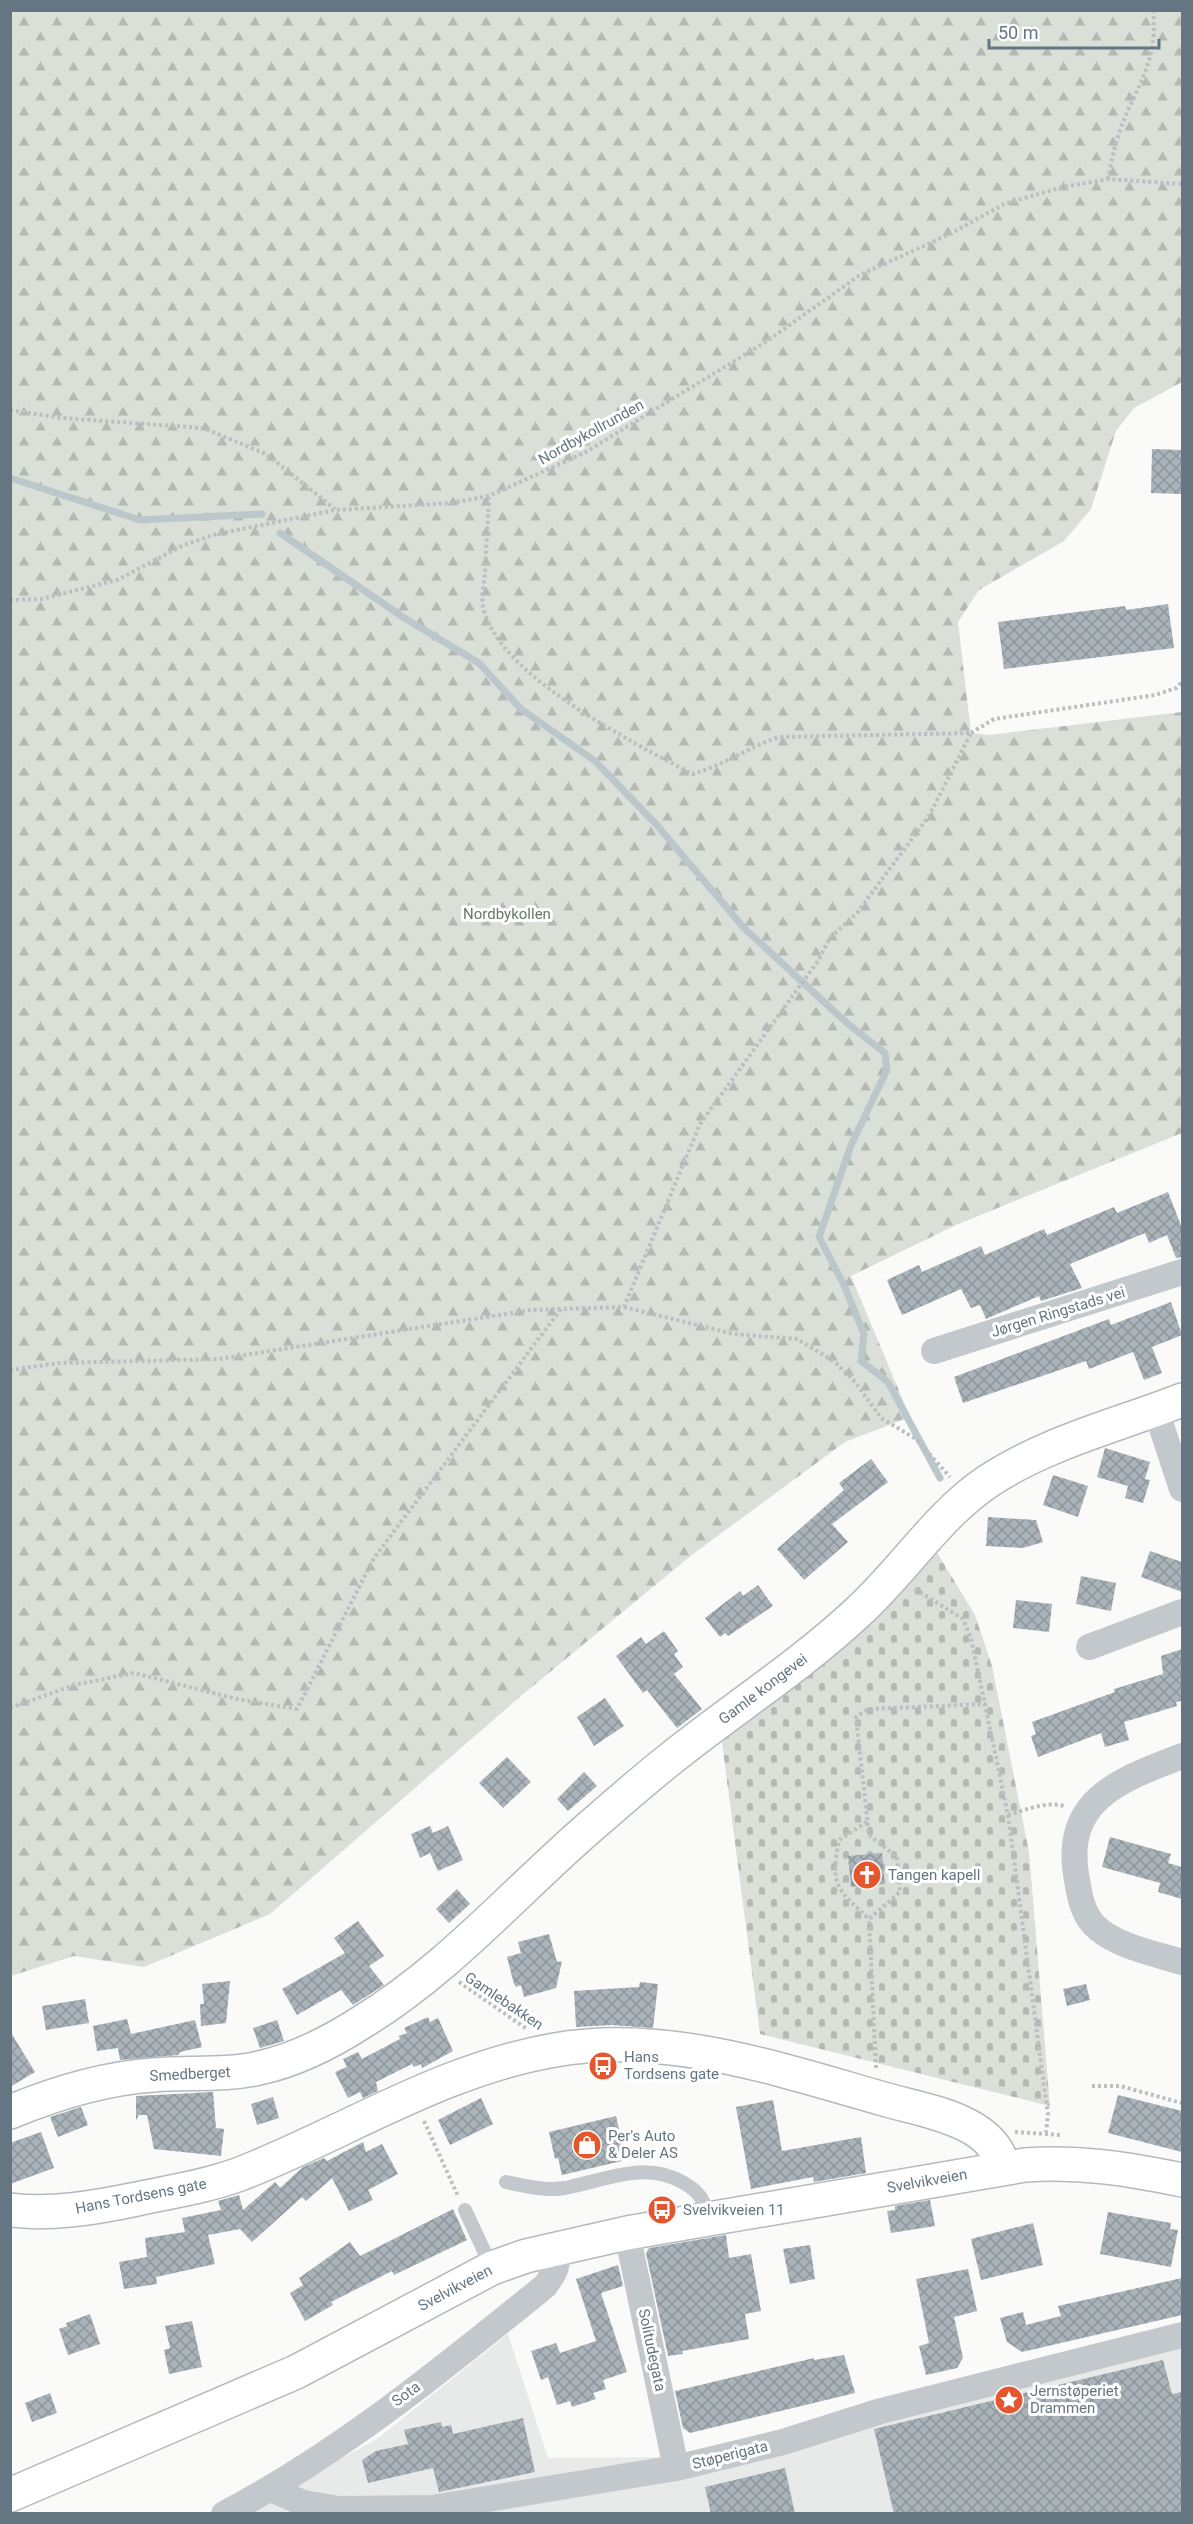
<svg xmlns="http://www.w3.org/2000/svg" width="1193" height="2524" font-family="Roboto,sans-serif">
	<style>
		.built { fill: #e8e9e9 }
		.forest { fill: url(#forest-firs) }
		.cemetery { fill: url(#cemetery-stones) }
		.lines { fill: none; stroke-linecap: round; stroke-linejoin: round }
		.stream { stroke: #bbc7cb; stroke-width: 7 }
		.building { fill: url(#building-cross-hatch) }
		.secondary-casing { stroke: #b3babf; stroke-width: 36 }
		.primary-casing { stroke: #b5babe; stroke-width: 36 }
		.path { stroke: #bbbfc2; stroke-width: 4; stroke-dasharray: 3 3; stroke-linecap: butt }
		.service { stroke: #c3c8cc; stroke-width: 14 }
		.minor { stroke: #c3c8cc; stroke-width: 26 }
		.secondary { stroke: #fff; stroke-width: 33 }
		.primary { stroke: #fff; stroke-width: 33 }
		.labels { text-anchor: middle; stroke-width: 6; stroke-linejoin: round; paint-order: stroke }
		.street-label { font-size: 15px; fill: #657683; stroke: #fff }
		.park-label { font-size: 15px; fill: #687a64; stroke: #fff }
		.poi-label { font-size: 15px; fill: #657683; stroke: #fff; text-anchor: start }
	</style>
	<defs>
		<pattern id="forest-firs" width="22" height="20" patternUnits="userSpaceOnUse" patternTransform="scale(1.5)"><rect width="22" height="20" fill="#dadfd7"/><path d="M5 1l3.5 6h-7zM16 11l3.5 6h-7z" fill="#b4b9b4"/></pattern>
		<pattern id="cemetery-stones" width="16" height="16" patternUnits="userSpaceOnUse" patternTransform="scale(1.5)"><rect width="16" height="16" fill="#dadfd7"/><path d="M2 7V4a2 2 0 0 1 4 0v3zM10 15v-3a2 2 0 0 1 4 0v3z" fill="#b4b9b4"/></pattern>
		<pattern id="building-cross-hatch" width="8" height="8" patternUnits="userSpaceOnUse" patternTransform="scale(1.5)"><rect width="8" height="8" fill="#aab3b9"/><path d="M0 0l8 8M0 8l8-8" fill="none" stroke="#8e969c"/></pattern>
	</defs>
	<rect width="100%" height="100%" fill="#fafaf8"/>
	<path class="built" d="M 508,2334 L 548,2458 L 684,2457 L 1182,2342 L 1182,2513 L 241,2514 L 377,2439 Z"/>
	<path class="forest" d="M 11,10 L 1182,11 L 1182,382 L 1134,408 L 1116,431 L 1091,509 L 1064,541 L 979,590 L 958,622 L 971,733 L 989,735 L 1182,712 L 1182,1133 L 956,1225 L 851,1276 L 910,1417 L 845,1442 L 693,1554 L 522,1695 L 270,1914 L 144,1967 L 74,1956 L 11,1976 Z"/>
	<path class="cemetery" d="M 933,1546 L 975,1615 L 992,1666 L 1029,1852 L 1050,2106 L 760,2034 L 721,1735 Z"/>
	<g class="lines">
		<path class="stream" d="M 10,478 L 140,520 L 262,514
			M 280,533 L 406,619 L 479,663 L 521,709 L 595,761 L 655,823 L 744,928 L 848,1024 L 885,1053 L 887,1070 L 851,1145 L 819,1237 L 844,1285 L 864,1334 L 861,1361 L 888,1382 L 940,1478"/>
	</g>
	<path class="building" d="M 1152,449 L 1182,450 L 1182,494 L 1151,493 Z
		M 1168,604 L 1174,648 L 1004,669 L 998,622 L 1125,606 L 1126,610 Z
		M 1168,1192 L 1182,1228 L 1182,1257 L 1176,1258 L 1167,1235 L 1149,1243 L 1145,1233 L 1070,1264 L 1082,1288 L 1041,1301 L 1039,1296 L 986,1319 L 980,1305 L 971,1308 L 961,1289 L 902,1315 L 887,1280 L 919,1265 L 922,1272 L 981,1246 L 985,1255 L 1044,1229 L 1047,1235 L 1114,1207 L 1117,1213 Z
		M 1171,1302 L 1182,1335 L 1152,1347 L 1162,1373 L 1144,1380 L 1133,1352 L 1089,1369 L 1086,1361 L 963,1403 L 954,1377 L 1109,1319 L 1111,1325 Z
		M 1105,1448 L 1150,1462 L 1145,1479 L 1150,1480 L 1143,1503 L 1125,1498 L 1128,1486 L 1097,1477 Z
		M 871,1459 L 888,1482 L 832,1524 L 848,1542 L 804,1580 L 777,1549 L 844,1490 L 839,1483 Z
		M 1053,1475 L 1088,1486 L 1078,1517 L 1043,1505 Z
		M 988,1517 L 1036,1520 L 1043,1542 L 1023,1548 L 986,1546 Z
		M 1150,1551 L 1182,1562 L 1182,1592 L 1141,1577 Z
		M 1081,1576 L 1116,1583 L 1111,1611 L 1076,1604 Z
		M 758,1585 L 773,1606 L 728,1636 L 725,1633 L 720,1637 L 705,1618 L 740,1591 L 743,1596 Z
		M 1016,1600 L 1052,1604 L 1049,1632 L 1013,1628 Z
		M 664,1631 L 678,1651 L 674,1654 L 683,1667 L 674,1674 L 702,1709 L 677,1728 L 647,1690 L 643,1693 L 616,1656 L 641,1637 L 646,1644 Z
		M 1182,1649 L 1182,1701 L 1176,1702 L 1177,1706 L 1124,1722 L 1129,1740 L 1105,1747 L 1101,1733 L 1038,1757 L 1031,1736 L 1036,1734 L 1032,1722 L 1115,1692 L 1114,1689 L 1163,1674 L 1161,1656 Z
		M 605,1698 L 624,1726 L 594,1746 L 577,1717 Z
		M 507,1757 L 531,1782 L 503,1808 L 479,1783 Z
		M 584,1772 L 597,1786 L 568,1811 L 557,1799 Z
		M 430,1826 L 433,1833 L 448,1826 L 463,1860 L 438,1871 L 430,1853 L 420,1858 L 411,1834 Z
		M 1110,1837 L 1171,1854 L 1168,1863 L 1182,1867 L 1182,1899 L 1158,1892 L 1160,1883 L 1102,1867 Z
		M 882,1853 L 885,1884 L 851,1887 L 848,1856 Z
		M 457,1889 L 470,1904 L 449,1923 L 436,1909 Z
		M 358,1921 L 384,1956 L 369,1966 L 384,1985 L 353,2005 L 341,1990 L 297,2015 L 282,1989 L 345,1953 L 334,1938 Z
		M 549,1934 L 557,1962 L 562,1961 L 556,1988 L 524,1997 L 521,1985 L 516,1987 L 514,1984 L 507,1957 L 521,1953 L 518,1942 Z
		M 230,1981 L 226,2023 L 201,2026 L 200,2004 L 204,2004 L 202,1984 Z
		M 640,1982 L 658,1984 L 653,2028 L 611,2025 L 576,2027 L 574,1991 L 639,1987 Z
		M 1086,1984 L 1090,2000 L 1067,2006 L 1063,1989 Z
		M 85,1999 L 89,2023 L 46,2030 L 42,2006 Z
		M 428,2017 L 430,2022 L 438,2018 L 453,2051 L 422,2068 L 421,2064 L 414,2067 L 412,2064 L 376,2082 L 378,2091 L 363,2098 L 360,2092 L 348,2098 L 335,2072 L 347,2067 L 343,2059 L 358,2052 L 362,2059 L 400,2039 L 399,2036 L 407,2033 L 404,2028 Z
		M 127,2019 L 131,2034 L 195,2020 L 202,2047 L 180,2052 L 178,2055 L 120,2060 L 118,2048 L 97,2051 L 93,2026 Z
		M 277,2020 L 284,2041 L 260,2048 L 253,2028 Z
		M 10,2031 L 35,2072 L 10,2087 Z
		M 213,2092 L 216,2128 L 224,2129 L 221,2156 L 154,2149 L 147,2115 L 139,2115 L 136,2120 L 136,2096 Z
		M 1118,2095 L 1182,2111 L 1182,2152 L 1108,2133 Z
		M 273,2097 L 279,2118 L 257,2125 L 251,2104 Z
		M 481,2098 L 493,2124 L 450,2145 L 438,2120 Z
		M 773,2100 L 782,2151 L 861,2137 L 866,2173 L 814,2182 L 813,2177 L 751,2189 L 736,2107 Z
		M 81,2107 L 88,2125 L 58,2137 L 50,2117 Z
		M 616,2116 L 626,2160 L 562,2175 L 558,2158 L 555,2159 L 549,2132 Z
		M 41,2132 L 54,2168 L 10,2184 L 10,2143 Z
		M 363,2142 L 366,2152 L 382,2144 L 398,2174 L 368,2190 L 373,2200 L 349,2211 L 332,2178 L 306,2201 L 302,2197 L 252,2242 L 240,2229 L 208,2235 L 215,2264 L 156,2277 L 157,2284 L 124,2289 L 119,2262 L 147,2257 L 145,2238 L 185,2232 L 182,2218 L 221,2210 L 218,2201 L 239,2195 L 243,2210 L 275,2182 L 280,2188 L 303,2167 L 324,2158 L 327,2161 Z
		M 930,2200 L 935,2226 L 891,2233 L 887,2211 L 895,2210 L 895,2206 Z
		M 453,2209 L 467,2240 L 394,2275 L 392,2271 L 331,2302 L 333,2305 L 305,2321 L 290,2293 L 303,2285 L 299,2278 L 350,2242 L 360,2256 Z
		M 1108,2212 L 1171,2223 L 1170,2229 L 1178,2230 L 1171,2267 L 1100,2254 Z
		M 1033,2223 L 1043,2265 L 981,2280 L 971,2239 Z
		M 726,2235 L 729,2258 L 751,2254 L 761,2311 L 745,2314 L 749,2339 L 682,2351 L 683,2354 L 668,2356 L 646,2253 L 649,2248 Z
		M 810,2245 L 815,2279 L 790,2284 L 783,2249 Z
		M 618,2265 L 623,2286 L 601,2293 L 627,2372 L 603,2380 L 606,2389 L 593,2393 L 596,2399 L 572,2407 L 570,2401 L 557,2405 L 548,2377 L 541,2380 L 531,2351 L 556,2343 L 560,2353 L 596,2341 L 576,2279 Z
		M 968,2269 L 977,2311 L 954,2317 L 963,2358 L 957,2368 L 926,2375 L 919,2346 L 929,2343 L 916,2279 Z
		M 1182,2278 L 1182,2315 L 1022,2352 L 1007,2342 L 1000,2318 L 1023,2312 L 1026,2325 L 1061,2316 L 1058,2306 Z
		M 90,2314 L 100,2344 L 68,2355 L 59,2329 L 67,2326 L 66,2323 Z
		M 192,2321 L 202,2367 L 169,2374 L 164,2350 L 170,2348 L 165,2326 Z
		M 844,2355 L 855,2393 L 690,2433 L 683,2428 L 675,2391 L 814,2358 L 814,2360 Z
		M 1163,2360 L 1172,2394 L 1182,2392 L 1182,2514 L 894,2514 L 874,2429 Z
		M 50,2393 L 57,2413 L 32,2422 L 25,2403 Z
		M 523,2418 L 535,2472 L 439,2492 L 433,2468 L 368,2483 L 362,2460 L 376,2451 L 408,2444 L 404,2430 L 441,2422 L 442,2427 L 451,2425 L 453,2434 Z
		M 785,2468 L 795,2514 L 711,2514 L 705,2487 Z"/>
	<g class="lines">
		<g class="secondary-casing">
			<path id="secondary" d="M 10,2112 C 56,2093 104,2078 154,2075 C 188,2072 225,2076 259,2068 C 296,2060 331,2042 362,2022 C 451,1968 520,1886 598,1820 C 621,1800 645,1779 669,1760 C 731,1710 799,1667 858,1612 C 903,1571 937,1516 987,1482 C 1045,1443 1118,1425 1182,1400
				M 10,2210 C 50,2215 93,2208 132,2200 C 168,2192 205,2187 240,2174 C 345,2133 442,2069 555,2050 C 666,2030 781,2070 887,2100 C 927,2111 995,2121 1003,2168"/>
		</g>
		<g class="primary-casing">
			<path id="primary" d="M 10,2495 L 296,2372 L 492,2268 L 526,2256 L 627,2233 L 1025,2165 C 1079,2161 1129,2169 1182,2180"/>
		</g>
		<path class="path" d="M 1108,179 C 1111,164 1114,148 1119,133 C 1135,87 1159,63 1153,10
			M 10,410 L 62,418 L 203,428 L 266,454 L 335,509
			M 10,600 L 41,599 L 117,580 L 182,546 L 213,535 L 335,510 L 451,503 L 489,496 L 584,453 L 767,341 L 860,275 L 950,234 L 1004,204 L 1059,188 L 1108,179 L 1182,184
			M 971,733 L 994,719 L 1155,695 L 1176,688 L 1182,682
			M 624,1307 L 734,1334 L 797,1339 L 835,1362 L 855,1382 L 881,1418 L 916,1439 L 950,1477
			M 10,1370 L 60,1363 L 219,1359 L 531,1310 L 560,1309
			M 915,1589 L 963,1619 L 971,1638 L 1008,1815 L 1048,2115 L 1046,2132
			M 10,1708 L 74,1685 L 134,1673 L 237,1699 L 297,1709 L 374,1558 L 561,1309 L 624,1307 L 700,1124 L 818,961 L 830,938 L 857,913 L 929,816 L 971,733 L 778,737 C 748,748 722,766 692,774 C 633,742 496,675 483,606 C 481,596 484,584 485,574 C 486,548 488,522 489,496
			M 1008,1815 C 1026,1810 1046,1801 1064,1806
			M 867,1822 L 839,1840 C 830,1886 836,1888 869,1919
			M 459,1982 L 527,2029
			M 876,2068 L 869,1919 L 900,1892 L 897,1857 L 869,1835 L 856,1717 L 868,1709 L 986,1704
			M 1092,2086 L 1120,2086 L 1182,2103
			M 424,2121 L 458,2196
			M 1015,2132 L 1061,2135"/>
		<path class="service" d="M 506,2182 C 525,2186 545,2191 565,2188 C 606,2180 645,2160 684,2183 C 700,2192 705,2201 708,2219
			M 465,2210 L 492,2268"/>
		<path class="minor" d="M 934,1351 L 1182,1272
			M 1156,1410 L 1182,1489
			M 1089,1647 L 1182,1612
			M 1182,1756 C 1123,1779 1064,1798 1076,1874 C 1079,1892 1081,1911 1094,1925 C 1114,1946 1156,1954 1182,1962
			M 627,2233 L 676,2468
			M 271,2489 L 303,2503 L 339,2509 L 432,2508 L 676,2468 L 783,2442 L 881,2411 L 1182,2335
			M 224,2514 C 340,2453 444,2368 545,2286 C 555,2272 560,2266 554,2249"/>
		<use href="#secondary" class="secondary"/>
		<use href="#primary" class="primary"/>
	</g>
	<defs>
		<g id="church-disc" transform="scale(1.5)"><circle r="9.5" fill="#e4572e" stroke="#fff"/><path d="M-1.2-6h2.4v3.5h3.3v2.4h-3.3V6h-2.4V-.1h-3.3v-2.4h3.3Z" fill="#fff"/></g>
		<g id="bus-disc" transform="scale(1.5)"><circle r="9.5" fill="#e4572e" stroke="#fff"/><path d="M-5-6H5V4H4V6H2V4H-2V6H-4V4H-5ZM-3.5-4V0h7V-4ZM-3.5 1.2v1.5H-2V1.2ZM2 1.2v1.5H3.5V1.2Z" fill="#fff"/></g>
		<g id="shop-disc" transform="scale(1.5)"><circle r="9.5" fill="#e4572e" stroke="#fff"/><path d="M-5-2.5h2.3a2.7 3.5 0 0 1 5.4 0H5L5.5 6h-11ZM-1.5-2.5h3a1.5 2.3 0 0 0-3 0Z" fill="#fff"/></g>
		<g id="sight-disc" transform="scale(1.5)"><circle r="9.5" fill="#e4572e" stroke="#fff"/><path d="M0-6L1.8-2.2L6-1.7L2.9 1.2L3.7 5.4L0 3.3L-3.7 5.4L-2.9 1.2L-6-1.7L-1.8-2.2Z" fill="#fff"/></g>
	</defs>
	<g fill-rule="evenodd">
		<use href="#church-disc" x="867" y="1875"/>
		<use href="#bus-disc" x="603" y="2066"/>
		<use href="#shop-disc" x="587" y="2145"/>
		<use href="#bus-disc" x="662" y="2210"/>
		<use href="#sight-disc" x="1009" y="2400"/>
	</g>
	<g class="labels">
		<g class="street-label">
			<text transform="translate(591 432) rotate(-29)" y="5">Nordbykollrunden</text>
			<text transform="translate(1058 1312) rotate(-17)" y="5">Jørgen Ringstads vei</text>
			<text transform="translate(763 1689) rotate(-37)" y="5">Gamle kongevei</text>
			<text transform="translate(504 2001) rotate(34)" y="5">Gamlebakken</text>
			<text transform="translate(190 2074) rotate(-3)" y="5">Smedberget</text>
			<text transform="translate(927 2181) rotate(-10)" y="5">Svelvikveien</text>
			<text transform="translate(141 2196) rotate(-11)" y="5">Hans Tordsens gate</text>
			<text transform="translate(455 2288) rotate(-28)" y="5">Svelvikveien</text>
			<text transform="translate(652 2350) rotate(78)" y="5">Solitudegata</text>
			<text transform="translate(406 2394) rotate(-36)" y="5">Sota</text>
			<text transform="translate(730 2455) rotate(-14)" y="5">Støperigata</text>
		</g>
		<g class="park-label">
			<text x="507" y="919">Nordbykollen</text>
		</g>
		<g class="poi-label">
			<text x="888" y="1880">Tangen kapell</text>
			<text x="624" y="2062">Hans<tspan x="624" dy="17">Tordsens gate</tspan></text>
			<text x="608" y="2141">Per's Auto<tspan x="608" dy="17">&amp; Deler AS</tspan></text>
			<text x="683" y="2215">Svelvikveien 11</text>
			<text x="1030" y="2396">Jernstøperiet<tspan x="1030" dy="17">Drammen</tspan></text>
		</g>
	</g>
	<rect width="1193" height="2524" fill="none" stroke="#657683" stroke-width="24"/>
	<path d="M989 39v9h170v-9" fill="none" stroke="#657683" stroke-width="3"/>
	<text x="998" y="39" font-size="18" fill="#657683" stroke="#ffffff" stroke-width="4.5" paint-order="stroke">50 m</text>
</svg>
